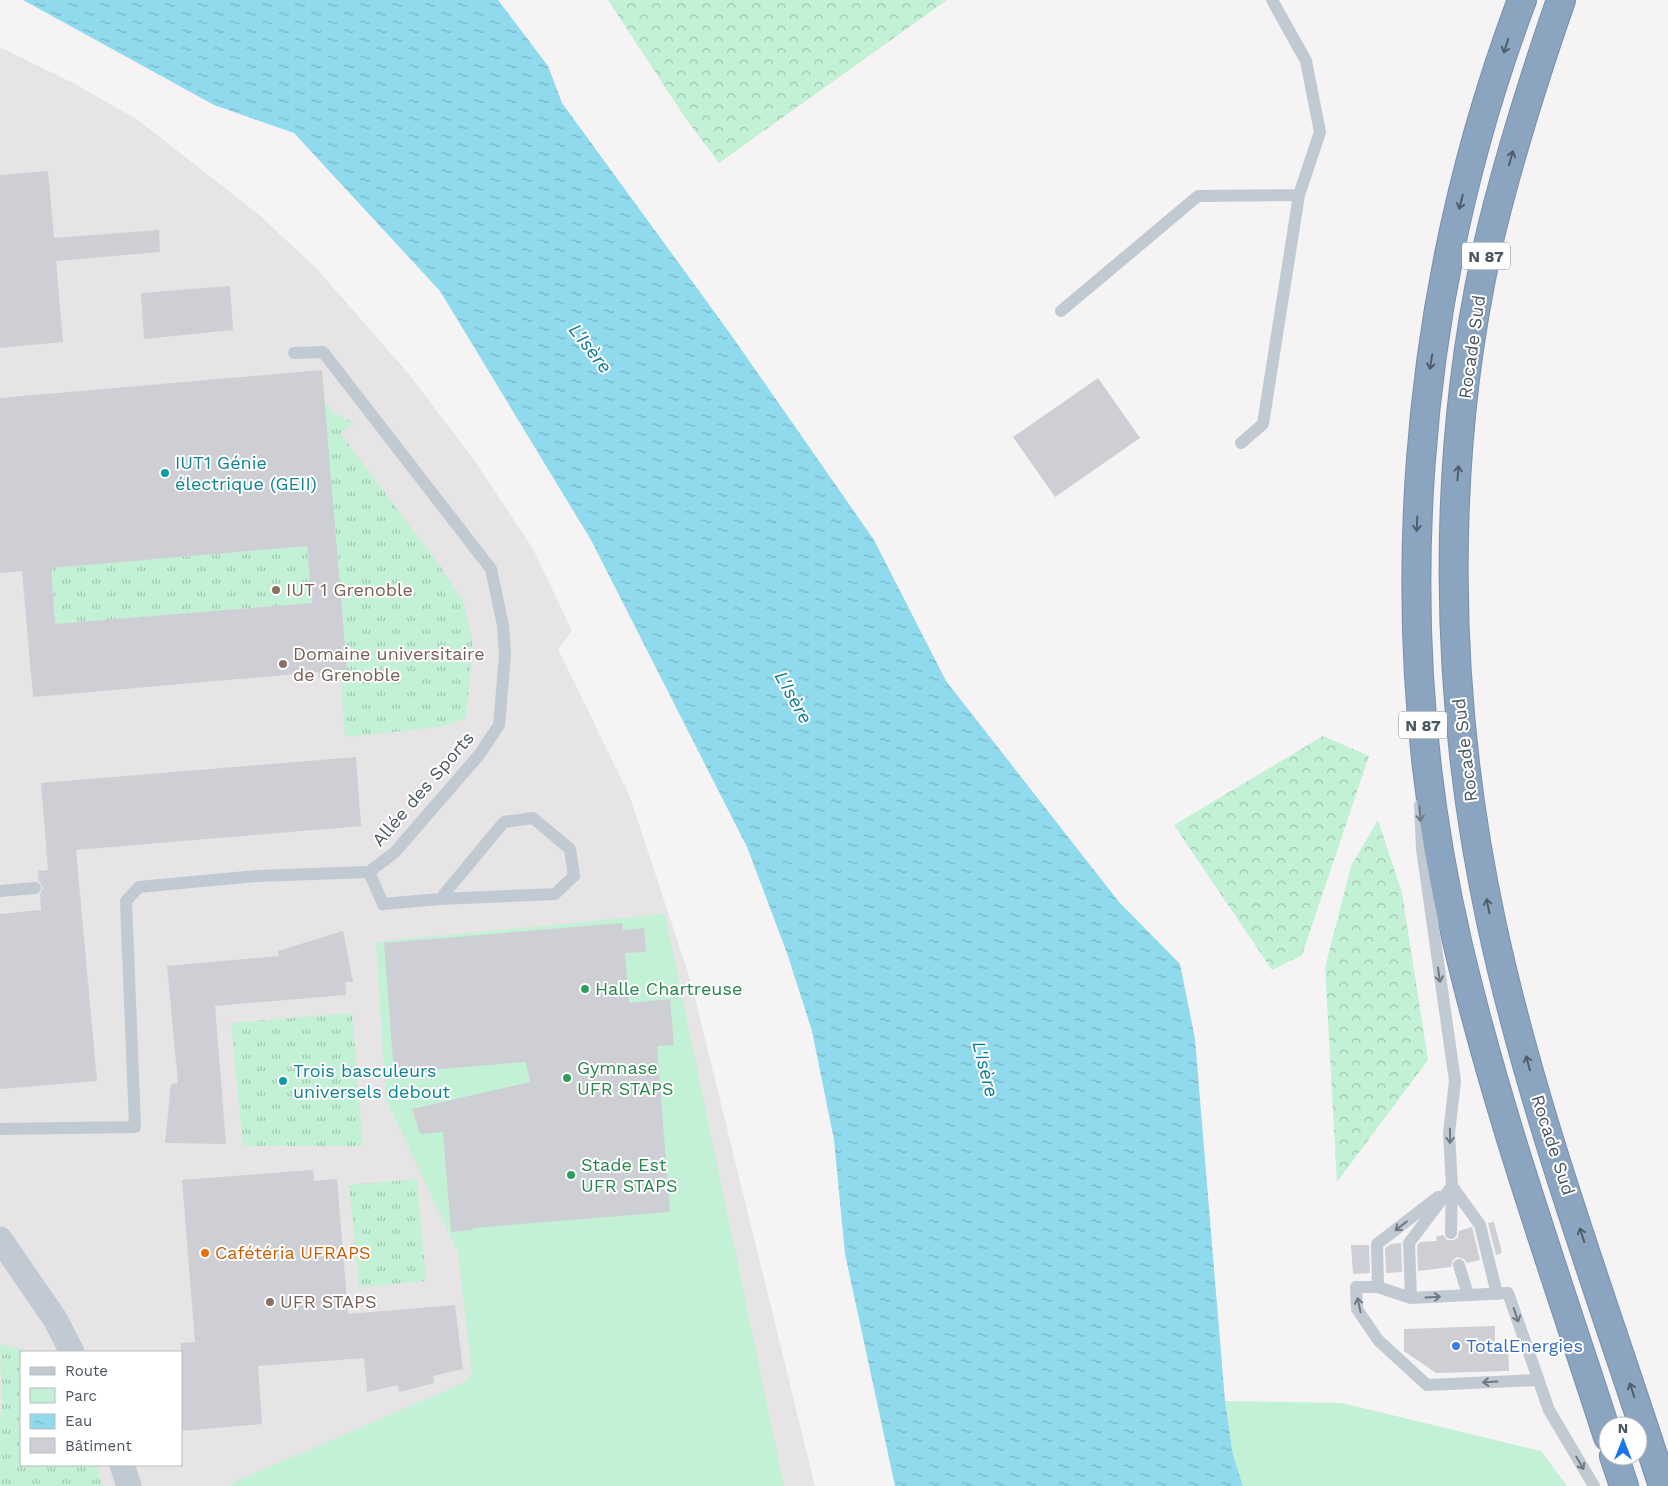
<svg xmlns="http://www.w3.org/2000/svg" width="1668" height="1486" font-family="'Work Sans',sans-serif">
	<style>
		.education { fill: #e6e4e5; fill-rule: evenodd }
		.grass { fill: url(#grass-tufts) }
		.forest { fill: url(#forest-crowns) }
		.green { fill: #c3f1d5 }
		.water { fill: url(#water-ripples) }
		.building { fill: #cdcfd5; fill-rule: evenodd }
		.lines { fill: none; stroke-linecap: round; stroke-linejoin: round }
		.highway-casing { stroke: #7690ad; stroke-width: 30 }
		.lane { stroke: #c1cad2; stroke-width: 12 }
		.street { stroke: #c1cad2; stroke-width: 25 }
		.highway { stroke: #8ba5c1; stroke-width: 28 }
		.oneway { stroke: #505e6b }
		.oneway2 { stroke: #6e7983 }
		.culture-dot { fill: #0f9aa8; stroke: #fff; stroke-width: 2 }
		.education-dot { fill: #8d6e63; stroke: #fff; stroke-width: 2 }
		.leisure-dot { fill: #2e9e5b; stroke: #fff; stroke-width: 2 }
		.food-dot { fill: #e8710a; stroke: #fff; stroke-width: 2 }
		.shop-dot { fill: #3f7fe0; stroke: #fff; stroke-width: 2 }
		.labels { text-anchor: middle; stroke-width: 4; stroke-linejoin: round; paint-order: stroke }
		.shield { fill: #fff; stroke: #808990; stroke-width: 1 }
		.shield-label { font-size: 16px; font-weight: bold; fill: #4a5661 }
		.street-label { font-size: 18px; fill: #4a5661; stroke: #fff }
		.culture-label { font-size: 18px; fill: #0d838f; stroke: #fff; text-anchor: start }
		.education-label { font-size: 18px; fill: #785e54; stroke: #fff; text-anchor: start }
		.leisure-label { font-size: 18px; fill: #27864d; stroke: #fff; text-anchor: start }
		.food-label { font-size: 18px; fill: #c56008; stroke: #fff; text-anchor: start }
		.shop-label { font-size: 18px; fill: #366cbe; stroke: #fff; text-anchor: start }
		.water-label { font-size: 19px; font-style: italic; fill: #0c7c9b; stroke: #fff }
	</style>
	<defs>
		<pattern id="grass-tufts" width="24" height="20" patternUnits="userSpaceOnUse" patternTransform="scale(1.25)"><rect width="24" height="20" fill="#c3f1d5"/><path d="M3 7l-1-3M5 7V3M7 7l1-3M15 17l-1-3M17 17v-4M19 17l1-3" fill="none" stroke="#a0c6b0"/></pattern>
		<pattern id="forest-crowns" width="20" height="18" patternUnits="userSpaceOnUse" patternTransform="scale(1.25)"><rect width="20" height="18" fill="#c3f1d5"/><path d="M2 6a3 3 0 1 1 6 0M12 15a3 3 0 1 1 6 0" fill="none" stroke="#a0c6b0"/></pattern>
		<pattern id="water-ripples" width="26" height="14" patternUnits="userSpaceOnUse" patternTransform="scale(1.25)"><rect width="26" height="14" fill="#90daee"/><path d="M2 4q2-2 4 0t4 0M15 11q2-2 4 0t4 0" fill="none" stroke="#78b4c4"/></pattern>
	</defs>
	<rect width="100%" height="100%" fill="#f5f3f3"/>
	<path class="education" d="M 0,47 L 75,84 L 138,120 L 258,214 L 317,269 L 408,373 L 474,460 L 533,549 L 572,631 L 558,649 L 630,797 L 691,982 L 815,1486 L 0,1486 ZM 21,1352 L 181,1352 L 181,1465 L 21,1465 Z"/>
	<path class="grass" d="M 324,400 L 331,411 L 354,423 L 340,433 L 440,566 L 463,601 L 473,644 L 466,718 L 440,727 L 345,737 L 340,670 L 347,669 Z
		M 307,546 L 312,603 L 55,624 L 51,568 Z
		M 352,1013 L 363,1146 L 243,1146 L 231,1023 Z
		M 417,1179 L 426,1281 L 359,1287 L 349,1185 Z
		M 0,1344 L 32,1352 L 21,1352 L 21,1465 L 96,1465 L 103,1486 L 0,1486 L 0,1417 L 2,1416 Z"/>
	<path class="forest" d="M 608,0 L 947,0 L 719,163 L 686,119 Z
		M 1323,736 L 1369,756 L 1302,955 L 1272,970 L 1174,825 Z
		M 1378,820 L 1402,893 L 1428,1060 L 1337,1182 L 1325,968 L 1351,866 Z"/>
	<path class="green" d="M 665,914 L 784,1486 L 230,1486 L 234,1482 L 459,1385 L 472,1375 L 458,1252 L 386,1099 L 376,942 Z
		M 1225,1401 L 1342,1403 L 1541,1451 L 1567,1486 L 1243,1486 L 1233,1455 Z"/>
	<path class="water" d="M 23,0 L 498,0 L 548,66 L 562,103 L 729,332 L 874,540 L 946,681 L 1119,902 L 1180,964 L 1195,1039 L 1225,1401 L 1233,1455 L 1243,1486 L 895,1486 L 845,1254 L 834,1140 L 812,1031 L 787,953 L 747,847 L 591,540 L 440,291 L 294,133 L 214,105 Z"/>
	<path class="building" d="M 48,171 L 54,238 L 159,230 L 160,252 L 56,261 L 63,342 L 0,348 L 0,175 Z
		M 230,286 L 233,330 L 144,339 L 141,293 Z
		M 322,370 L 347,670 L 340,670 L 340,676 L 319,678 L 319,672 L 33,697 L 22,571 L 0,573 L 0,398 ZM 307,546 L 312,603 L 55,624 L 51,568 Z
		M 1098,378 L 1140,438 L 1055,497 L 1013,437 Z
		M 356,757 L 361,826 L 76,850 L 97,1081 L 0,1089 L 0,914 L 41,910 L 40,894 L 43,888 L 39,881 L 38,871 L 48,870 L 41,783 Z
		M 622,923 L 623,930 L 644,928 L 646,952 L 625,953 L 629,1003 L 670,999 L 674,1045 L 657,1046 L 670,1212 L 472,1228 L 473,1230 L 451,1232 L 443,1132 L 420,1134 L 412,1109 L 530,1082 L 526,1062 L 394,1073 L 384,943 Z
		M 343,931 L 353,982 L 345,982 L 346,995 L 215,1006 L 226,1144 L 165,1143 L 171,1084 L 178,1083 L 167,966 L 279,956 L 278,951 Z
		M 313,1170 L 314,1181 L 337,1179 L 348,1314 L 455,1305 L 463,1369 L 433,1376 L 434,1383 L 399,1392 L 398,1385 L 367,1392 L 364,1358 L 258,1366 L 262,1424 L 181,1431 L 181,1343 L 195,1342 L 182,1180 Z
		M 1494,1222 L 1502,1253 L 1496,1255 L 1488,1223 Z
		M 1472,1227 L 1480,1260 L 1467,1263 L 1464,1259 L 1457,1257 L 1453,1260 L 1451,1267 L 1418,1271 L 1417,1246 L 1420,1242 L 1437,1241 L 1436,1237 L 1443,1235 L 1447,1240 L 1454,1240 L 1458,1237 L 1459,1231 Z
		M 1401,1243 L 1402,1272 L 1386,1273 L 1385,1248 L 1391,1244 Z
		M 1351,1245 L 1369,1245 L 1370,1273 L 1353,1274 Z
		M 1495,1326 L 1495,1342 L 1508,1342 L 1509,1371 L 1436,1373 L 1404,1351 L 1404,1329 Z"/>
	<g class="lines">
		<g class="highway-casing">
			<path id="highway" d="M 1522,0 C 1410,298 1385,630 1457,941 C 1496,1109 1555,1273 1608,1437
				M 1561,0 C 1535,75 1511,151 1492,228 C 1439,452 1443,696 1491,921 C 1532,1113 1603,1299 1663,1486
				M 1614,1456 L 1624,1486"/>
		</g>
		<path class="lane" d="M 1061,311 L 1198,196 L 1299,195 L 1320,132 L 1306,61 L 1272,0
			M 1241,443 L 1263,424 L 1299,195
			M 1420,805 L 1422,849 L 1455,1081 L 1449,1133 L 1452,1186 L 1451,1233
			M 369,872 L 383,904 L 440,899 L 555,894 L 574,876 L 570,849 L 533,818 L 504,822 L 440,899
			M 0,891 L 35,888
			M 0,1129 L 135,1127 L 126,901 L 139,887 L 257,876 L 369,872 L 395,852 L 479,755 L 499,725 L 505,655 L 503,625 L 491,569 L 323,352 L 294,353
			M 1452,1186 L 1409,1243 L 1411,1298 L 1468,1295
			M 1452,1186 L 1480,1225 L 1497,1294
			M 1459,1265 L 1468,1295 L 1508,1293 L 1549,1410 L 1594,1486
			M 1378,1287 L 1377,1244 L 1438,1197
			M 1411,1298 L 1378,1287 L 1356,1287 L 1357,1309 L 1378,1340 L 1427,1385 L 1538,1380"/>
		<path class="street" d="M 0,1239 L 55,1319 L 72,1352
			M 122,1465 L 129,1486"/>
		<use href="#highway" class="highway"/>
	</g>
	<defs><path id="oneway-shaft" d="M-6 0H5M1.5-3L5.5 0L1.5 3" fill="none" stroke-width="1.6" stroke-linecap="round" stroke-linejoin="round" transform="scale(1.25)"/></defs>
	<g class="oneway">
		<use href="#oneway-shaft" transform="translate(1506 46) rotate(108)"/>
		<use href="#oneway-shaft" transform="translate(1511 158) rotate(-74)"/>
		<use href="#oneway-shaft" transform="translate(1461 202) rotate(104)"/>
		<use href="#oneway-shaft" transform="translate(1431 362) rotate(99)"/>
		<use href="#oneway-shaft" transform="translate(1458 473) rotate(-86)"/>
		<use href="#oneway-shaft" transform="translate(1417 524) rotate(92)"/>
		<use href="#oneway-shaft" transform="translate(1488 906) rotate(-101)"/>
		<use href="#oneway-shaft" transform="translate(1528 1063) rotate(-105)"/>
		<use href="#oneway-shaft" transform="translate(1582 1235) rotate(-108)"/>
		<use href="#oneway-shaft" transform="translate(1632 1390) rotate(-108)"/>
	</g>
	<g class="oneway2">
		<use href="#oneway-shaft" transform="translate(1420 814) rotate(87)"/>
		<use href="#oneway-shaft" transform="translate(1439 975) rotate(82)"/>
		<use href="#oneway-shaft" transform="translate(1450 1136) rotate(90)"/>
		<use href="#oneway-shaft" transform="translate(1401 1226) rotate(142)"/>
		<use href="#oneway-shaft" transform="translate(1433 1297) rotate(-3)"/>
		<use href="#oneway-shaft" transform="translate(1359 1305) rotate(-102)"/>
		<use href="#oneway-shaft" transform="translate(1516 1315) rotate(71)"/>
		<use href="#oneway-shaft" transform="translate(1490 1382) rotate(177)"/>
		<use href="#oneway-shaft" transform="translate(1580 1463) rotate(60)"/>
	</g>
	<g class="culture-dot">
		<circle cx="165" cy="473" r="5"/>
		<circle cx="283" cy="1081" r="5"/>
	</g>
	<g class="education-dot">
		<circle cx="276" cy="590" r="5"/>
		<circle cx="283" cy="664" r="5"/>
		<circle cx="270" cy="1302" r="5"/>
	</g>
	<g class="leisure-dot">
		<circle cx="585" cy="989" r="5"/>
		<circle cx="567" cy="1078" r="5"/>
		<circle cx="571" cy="1175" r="5"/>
	</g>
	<circle class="food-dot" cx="205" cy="1253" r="5"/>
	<circle class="shop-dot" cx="1456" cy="1346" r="5"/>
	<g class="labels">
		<g class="shield">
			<rect x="1462" y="242.5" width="48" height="27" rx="4"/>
			<rect x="1399" y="711.5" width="48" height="27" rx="4"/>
		</g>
		<g class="shield-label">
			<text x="1486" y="262">N 87</text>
			<text x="1423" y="731">N 87</text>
		</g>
		<g class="street-label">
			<text transform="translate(1472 347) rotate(-82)" y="6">Rocade Sud</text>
			<text transform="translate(1465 750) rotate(-97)" y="6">Rocade Sud</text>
			<text transform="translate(423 789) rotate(-49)" y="6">Allée des Sports</text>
			<text transform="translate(1553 1145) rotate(72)" y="6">Rocade Sud</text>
		</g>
		<g class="culture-label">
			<text x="175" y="469">IUT1 Génie<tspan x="175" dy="21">électrique (GEII)</tspan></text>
			<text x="293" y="1077">Trois basculeurs<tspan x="293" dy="21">universels debout</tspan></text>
		</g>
		<g class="education-label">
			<text x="286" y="596">IUT 1 Grenoble</text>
			<text x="293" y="660">Domaine universitaire<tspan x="293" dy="21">de Grenoble</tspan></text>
			<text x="280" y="1308">UFR STAPS</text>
		</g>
		<g class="leisure-label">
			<text x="595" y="995">Halle Chartreuse</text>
			<text x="577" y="1074">Gymnase<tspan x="577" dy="21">UFR STAPS</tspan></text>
			<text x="581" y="1171">Stade Est<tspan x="581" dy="21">UFR STAPS</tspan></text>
		</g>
		<g class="food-label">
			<text x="215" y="1259">Cafétéria UFRAPS</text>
		</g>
		<g class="shop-label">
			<text x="1466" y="1352">TotalEnergies</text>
		</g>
		<g class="water-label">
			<text transform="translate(591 348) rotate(52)" y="7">L'Isère</text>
			<text transform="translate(794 697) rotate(61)" y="7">L'Isère</text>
			<text transform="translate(986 1069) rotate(76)" y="7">L'Isère</text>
		</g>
	</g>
	<rect x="20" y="1351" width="162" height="115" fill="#ffffff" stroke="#b7bbc0"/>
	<rect x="30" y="1367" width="25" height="8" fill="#c1cad2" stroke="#b7bbc0"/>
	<text x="65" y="1376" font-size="15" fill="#4a5661">Route</text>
	<rect x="30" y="1388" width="25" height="15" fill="#c3f1d5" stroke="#b7bbc0"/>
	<text x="65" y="1401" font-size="15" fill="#4a5661">Parc</text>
	<rect x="30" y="1414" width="25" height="15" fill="url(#water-ripples)" stroke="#b7bbc0"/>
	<text x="65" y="1426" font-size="15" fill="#4a5661">Eau</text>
	<rect x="30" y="1438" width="25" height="15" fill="#cdcfd5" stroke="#b7bbc0"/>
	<text x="65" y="1451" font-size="15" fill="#4a5661">Bâtiment</text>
	<g transform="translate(1623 1441)"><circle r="24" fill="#ffffff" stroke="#b7bbc0"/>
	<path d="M0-4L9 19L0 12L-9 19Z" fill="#1a73e8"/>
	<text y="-8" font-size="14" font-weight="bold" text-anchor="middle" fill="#4a5661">N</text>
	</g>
</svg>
